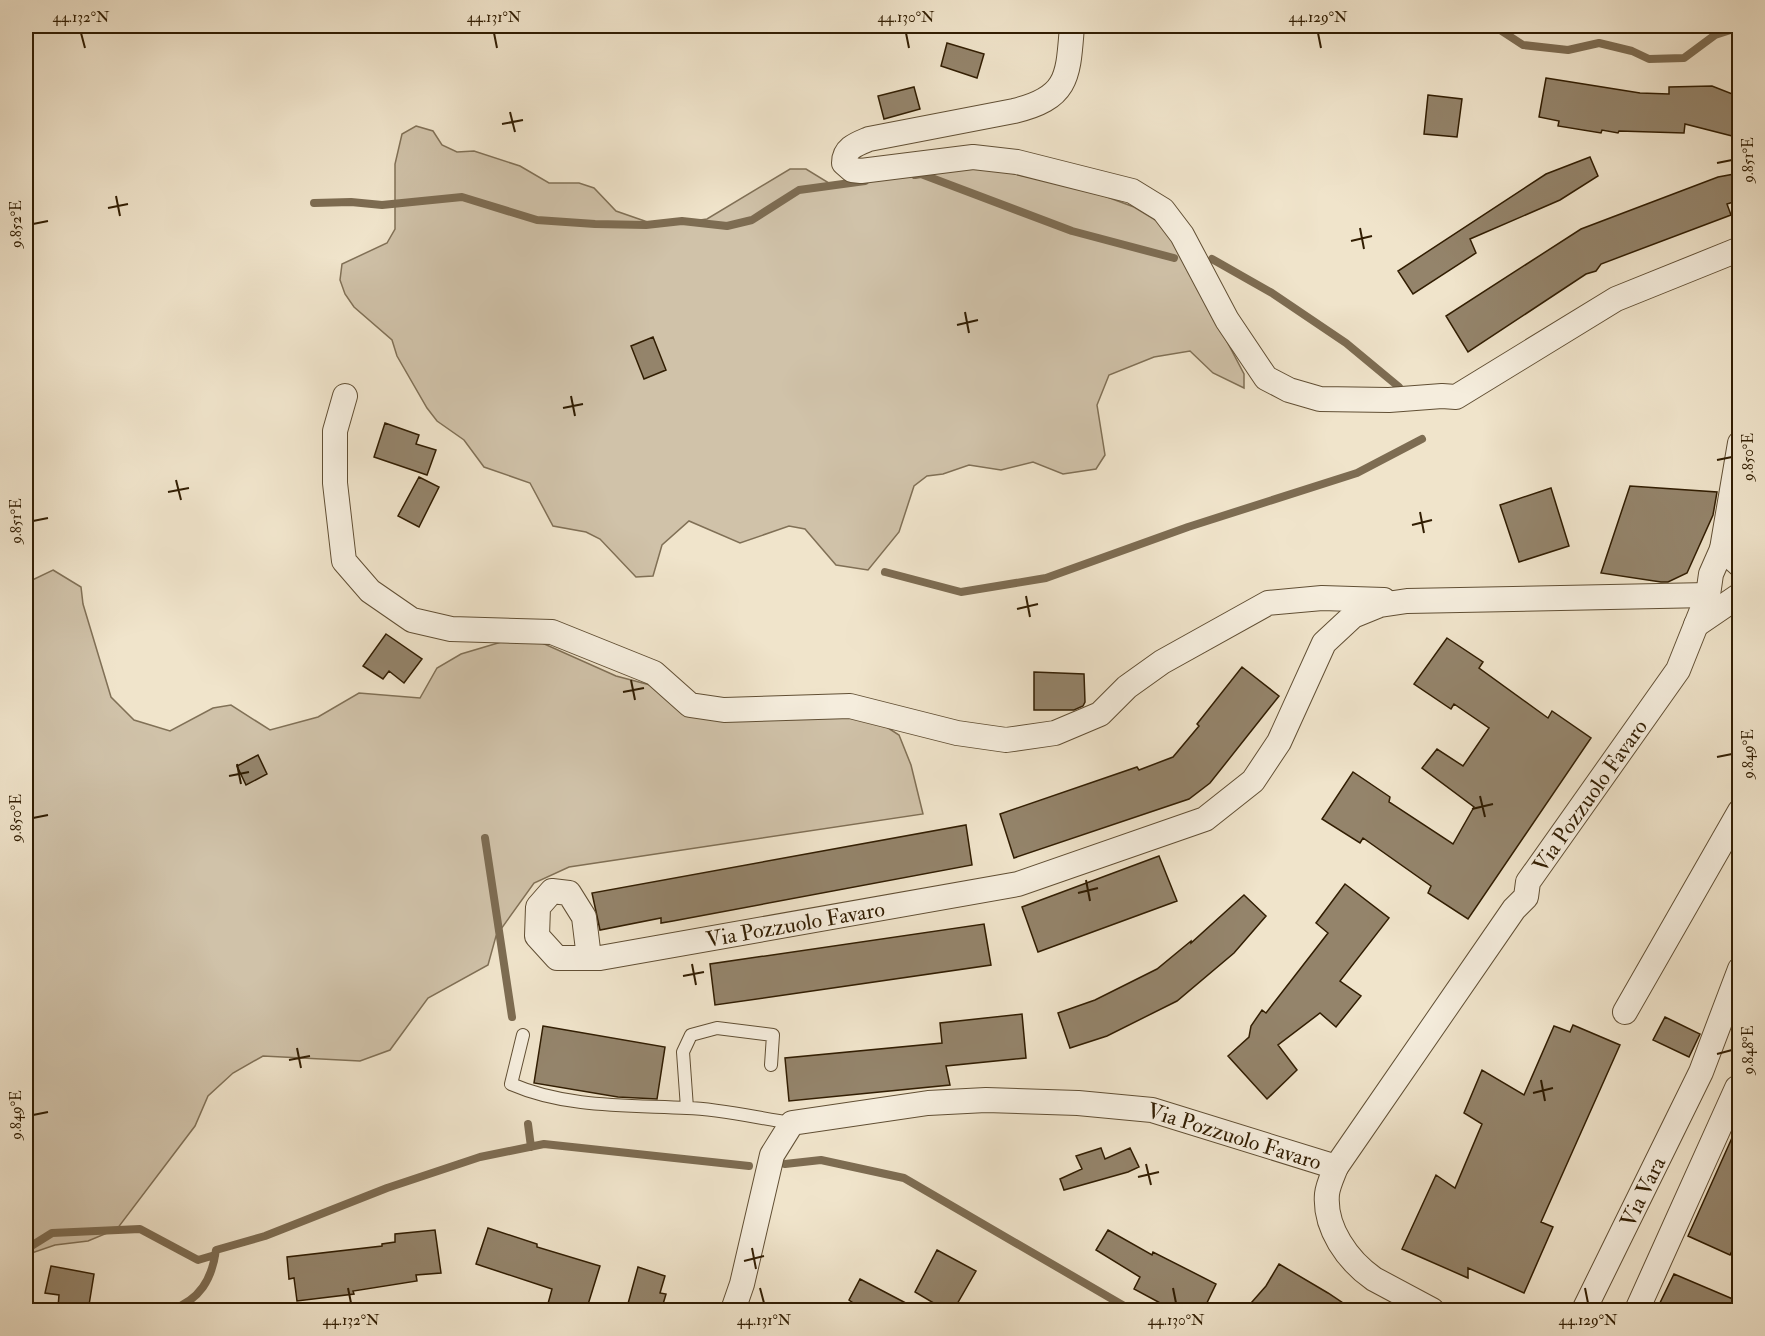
<svg xmlns="http://www.w3.org/2000/svg" width="1765" height="1336" font-family="'IM FELL Double Pica',serif">
	<style>
		.green { fill: #d0c2a9; stroke: #807056; stroke-width: 1.5 }
		.lines { fill: none; stroke-linecap: round; stroke-linejoin: round }
		.stream { stroke: #7d6c52; stroke-width: 8 }
		.building { fill: #94846b; stroke: #311d02; stroke-width: 1.5 }
		.service-casing { stroke: #614f34; stroke-width: 14 }
		.minor-casing { stroke: #614f34; stroke-width: 26 }
		.service { stroke: #f5eddd; stroke-width: 12 }
		.minor { stroke: #f5eddd; stroke-width: 24 }
		.ticks { fill: none; stroke: #311d02; stroke-width: 2 }
		.labels { text-anchor: middle; stroke-width: 5; stroke-linejoin: round; paint-order: stroke }
		.street-label { font-size: 22px; fill: #311d02; stroke: #f5eddd }
		.neatline { fill: none; stroke: #311d02; stroke-width: 2 }
		.ticks-label { font-size: 15px; text-anchor: middle; fill: #311d02 }
	</style>
	<rect width="100%" height="100%" fill="#f0e4cb"/>
	<filter id="stains"><feTurbulence type="fractalNoise" baseFrequency=".00333" numOctaves="4"/><feColorMatrix values="0 0 0 0 .2 0 0 0 0 .09 0 0 0 0 .02 0 0 0 .5 -.17"/></filter>
	<radialGradient id="worn" r=".72"><stop offset=".6" stop-color="#630" stop-opacity="0"/><stop offset="1" stop-color="#630" stop-opacity=".3"/></radialGradient>
	<path class="green" d="M 416,126 L 433,131 L 442,145 L 457,152 L 474,151 L 520,166 L 549,183 L 579,183 L 594,188 L 616,211 L 659,226 L 707,219 L 790,169 L 806,169 L 832,185 L 968,167 L 1011,173 L 1091,191 L 1134,207 L 1167,227 L 1244,374 L 1244,388 L 1213,373 L 1190,351 L 1154,357 L 1109,375 L 1097,405 L 1105,455 L 1096,469 L 1063,474 L 1033,462 L 1001,470 L 969,465 L 943,474 L 927,476 L 914,486 L 899,532 L 868,570 L 836,565 L 805,529 L 789,526 L 740,543 L 689,521 L 662,545 L 653,576 L 636,577 L 600,539 L 586,532 L 553,526 L 530,483 L 484,467 L 464,440 L 437,421 L 427,408 L 397,356 L 392,340 L 354,307 L 345,294 L 340,280 L 342,264 L 387,243 L 395,229 L 395,164 L 402,134 Z
		M 53,570 L 81,587 L 83,604 L 111,697 L 134,720 L 170,731 L 213,708 L 231,705 L 270,730 L 318,717 L 359,693 L 420,698 L 437,668 L 461,654 L 508,640 L 540,642 L 616,676 L 711,701 L 808,696 L 885,726 L 899,735 L 911,765 L 923,814 L 569,867 L 534,883 L 496,936 L 488,965 L 428,998 L 390,1050 L 360,1061 L 263,1056 L 233,1073 L 208,1096 L 195,1126 L 117,1229 L 88,1241 L 55,1245 L 26,1255 L 26,583 Z"/>
	<g class="lines">
		<path class="stream" d="M 1494,26 L 1523,45 L 1568,50 L 1599,43 L 1632,51 L 1649,59 L 1684,58 L 1715,35 L 1740,27
			M 915,175 L 921,174 L 1072,231 L 1174,258
			M 314,203 L 351,202 L 382,205 L 462,197 L 537,220 L 595,224 L 646,225 L 682,221 L 727,226 L 752,220 L 799,190 L 865,181
			M 1212,259 L 1272,293 L 1346,343 L 1399,387
			M 885,572 L 961,592 L 1046,578 L 1188,527 L 1357,473 L 1422,439
			M 485,838 L 512,1017
			M 528,1124 L 531,1147
			M 785,1164 L 821,1160 L 904,1178 L 1131,1310
			M 26,1258 L 28,1248 L 52,1233 L 140,1229 L 198,1260 L 215,1255
			M 171,1310 C 200,1300 212,1279 216,1250 L 265,1236 L 387,1188 L 480,1157 L 544,1144 L 749,1166"/>
	</g>
	<path class="building" d="M 947,43 L 984,54 L 977,78 L 941,66 Z
		M 1546,78 L 1640,93 L 1669,94 L 1669,87 L 1712,86 L 1740,97 L 1740,138 L 1685,124 L 1684,133 L 1619,131 L 1618,133 L 1602,130 L 1601,133 L 1558,126 L 1559,121 L 1539,117 Z
		M 914,87 L 920,109 L 884,119 L 878,96 Z
		M 1428,95 L 1462,99 L 1457,137 L 1424,134 Z
		M 1590,157 L 1598,176 L 1560,200 L 1470,239 L 1476,253 L 1413,294 L 1398,271 L 1546,174 Z
		M 1740,173 L 1740,200 L 1727,204 L 1731,215 L 1601,264 L 1596,271 L 1586,274 L 1468,352 L 1446,316 L 1581,229 L 1718,177 Z
		M 653,337 L 666,370 L 644,379 L 631,346 Z
		M 385,423 L 419,435 L 416,444 L 436,450 L 427,475 L 374,457 Z
		M 419,477 L 439,487 L 419,527 L 398,516 Z
		M 1630,486 L 1717,492 L 1713,515 L 1687,573 L 1668,582 L 1661,582 L 1601,573 Z
		M 1551,488 L 1569,546 L 1519,562 L 1500,505 Z
		M 386,634 L 422,659 L 404,683 L 389,671 L 383,679 L 363,666 Z
		M 1447,638 L 1483,662 L 1479,668 L 1548,718 L 1552,711 L 1591,738 L 1468,919 L 1428,893 L 1431,886 L 1363,838 L 1360,843 L 1322,819 L 1353,772 L 1390,797 L 1389,802 L 1453,844 L 1474,807 L 1422,768 L 1437,749 L 1463,766 L 1489,728 L 1454,704 L 1451,709 L 1414,684 Z
		M 1242,667 L 1279,696 L 1210,783 L 1189,799 L 1014,858 L 1000,814 L 1137,767 L 1139,770 L 1173,757 L 1199,726 L 1197,724 Z
		M 1034,672 L 1084,674 L 1085,702 L 1083,706 L 1074,710 L 1034,710 Z
		M 258,755 L 267,774 L 246,785 L 237,766 Z
		M 966,825 L 972,865 L 673,921 L 661,923 L 661,918 L 600,930 L 592,893 Z
		M 1159,856 L 1177,901 L 1038,952 L 1022,907 Z
		M 1345,884 L 1389,918 L 1340,981 L 1361,996 L 1336,1027 L 1320,1013 L 1278,1045 L 1297,1070 L 1267,1099 L 1228,1056 L 1249,1037 L 1251,1026 L 1262,1010 L 1266,1013 L 1328,933 L 1316,923 Z
		M 1244,895 L 1266,916 L 1234,953 L 1177,1001 L 1107,1036 L 1070,1048 L 1058,1013 L 1095,1000 L 1157,969 L 1191,941 L 1191,943 Z
		M 984,924 L 991,965 L 715,1005 L 710,964 Z
		M 1022,1014 L 1026,1058 L 946,1066 L 950,1085 L 789,1101 L 785,1058 L 942,1043 L 940,1023 Z
		M 1665,1017 L 1700,1034 L 1689,1057 L 1653,1040 Z
		M 1573,1025 L 1620,1045 L 1541,1222 L 1553,1227 L 1524,1293 L 1468,1268 L 1468,1278 L 1402,1249 L 1436,1175 L 1455,1188 L 1482,1124 L 1464,1113 L 1482,1070 L 1524,1095 L 1554,1026 L 1570,1032 Z
		M 543,1026 L 665,1047 L 657,1099 L 618,1097 L 534,1083 Z
		M 1740,1120 L 1740,1234 L 1730,1255 L 1688,1236 Z
		M 1101,1148 L 1105,1159 L 1130,1148 L 1139,1167 L 1128,1172 L 1064,1190 L 1060,1179 L 1082,1169 L 1076,1156 Z
		M 488,1228 L 537,1244 L 537,1247 L 600,1266 L 586,1311 L 546,1311 L 552,1289 L 476,1264 Z
		M 435,1230 L 441,1273 L 416,1275 L 417,1281 L 353,1291 L 354,1294 L 297,1301 L 294,1278 L 289,1279 L 287,1257 L 382,1246 L 382,1244 L 395,1242 L 395,1234 Z
		M 1108,1230 L 1152,1255 L 1153,1252 L 1216,1284 L 1203,1311 L 1175,1311 L 1134,1289 L 1140,1277 L 1096,1250 Z
		M 937,1250 L 976,1271 L 953,1311 L 947,1311 L 915,1292 Z
		M 1279,1264 L 1328,1293 L 1355,1311 L 1244,1311 L 1266,1286 Z
		M 51,1266 L 94,1274 L 88,1311 L 58,1307 L 59,1295 L 45,1293 Z
		M 638,1267 L 665,1276 L 660,1293 L 666,1294 L 661,1311 L 626,1311 Z
		M 1674,1274 L 1740,1302 L 1740,1311 L 1671,1311 L 1659,1305 Z
		M 860,1279 L 921,1311 L 853,1311 L 856,1305 L 849,1300 Z"/>
	<g class="lines">
		<g class="service-casing">
			<path id="service" d="M 523,1035 L 511,1084 C 566,1108 628,1105 687,1108 C 722,1109 757,1118 792,1123
				M 687,1108 L 683,1052 L 691,1035 L 717,1028 L 773,1035 L 771,1065"/>
		</g>
		<g class="minor-casing">
			<g id="minor">
				<path d="M 1072,26 C 1068,76 1069,98 1014,111 L 869,139 C 857,144 844,148 844,163 L 852,170 L 861,171 L 973,157 L 1017,162 L 1132,191 L 1163,210 L 1182,235 L 1227,320 L 1266,378 L 1289,390 L 1320,399 L 1389,400 L 1442,396 L 1456,397 L 1616,299 L 1740,249"/>
				<path d="M 345,396 L 335,431 L 335,483 L 344,561 L 370,591 L 412,620 L 451,629 L 552,632 L 654,673 L 690,705 L 724,710 L 850,706 L 957,733 L 1006,740 L 1055,733 L 1100,714 L 1127,687 L 1162,662 L 1268,603 L 1322,598 L 1384,600"/>
				<path d="M 1722,549 L 1740,565"/>
				<path d="M 1696,625 L 1740,595"/>
				<path id="s1" d="M 589,958 L 584,917 L 569,893 L 552,891 L 538,907 L 537,936 L 557,958 L 600,958 L 1018,884 L 1205,819 L 1253,781 L 1279,742 L 1324,643 L 1353,616 L 1380,605 L 1407,601 L 1708,595"/>
				<path d="M 1625,1012 L 1740,811"/>
				<path d="M 1336,1167 C 1333,1175 1328,1185 1327,1194 C 1324,1228 1348,1261 1374,1279 L 1432,1310"/>
				<path id="s2" d="M 733,1310 L 742,1284 L 772,1155 L 792,1123 L 928,1103 L 986,1100 L 1078,1103 L 1152,1110 L 1336,1167 L 1514,909 L 1526,897 L 1528,882 L 1678,670 L 1708,595 L 1711,574 L 1722,549 L 1740,443"/>
				<path id="s3" d="M 1584,1310 L 1701,1072 L 1740,969"/>
				<path d="M 1637,1310 L 1737,1088"/>
			</g>
		</g>
		<use href="#service" class="service"/>
		<use href="#minor" class="minor"/>
	</g>
	<path class="ticks" d="M 81,33 L 85,48M 494,33 L 497,48M 906,33 L 909,48M 1318,33 L 1321,48M 510,112 L 515,132M 502,124 L 523,120M 1717,163 L 1732,160M 116,196 L 120,216M 108,208 L 128,204M 33,224 L 48,221M 1360,228 L 1364,249M 1351,241 L 1372,236M 965,312 L 969,333M 957,325 L 978,320M 571,396 L 575,416M 563,408 L 583,404M 1717,460 L 1732,457M 176,480 L 181,500M 168,492 L 189,488M 1420,512 L 1424,533M 33,521 L 48,518M 1412,525 L 1432,520M 1026,596 L 1030,617M 1017,609 L 1038,604M 631,680 L 635,700M 623,692 L 644,688M 1717,757 L 1732,754M 237,764 L 241,784M 229,776 L 249,772M 1480,796 L 1485,817M 1472,809 L 1493,804M 33,818 L 48,815M 1086,880 L 1090,901M 1078,893 L 1098,888M 692,964 L 696,985M 683,976 L 704,972M 297,1048 L 301,1068M 1717,1054 L 1732,1050M 289,1060 L 310,1056M 1541,1080 L 1545,1101M 1533,1093 L 1553,1088M 33,1115 L 48,1112M 1146,1164 L 1151,1185M 1138,1177 L 1159,1172M 752,1248 L 756,1269M 744,1261 L 764,1256M 348,1288 L 351,1303M 760,1288 L 764,1303M 1173,1288 L 1176,1303M 1585,1288 L 1588,1303"/>
	<g class="labels">
		<g class="street-label">
			<text dy="8" stroke="none"><textPath href="#s2" startOffset="1204">Via Pozzuolo Favaro</textPath></text>
			<text dy="8" stroke="none"><textPath href="#s1" startOffset="408">Via Pozzuolo Favaro</textPath></text>
			<text dy="8" stroke="none"><textPath href="#s2" startOffset="646">Via Pozzuolo Favaro</textPath></text>
			<text dy="8" stroke="none"><textPath href="#s3" startOffset="132">Via Vara</textPath></text>
		</g>
	</g>
	<rect width="1765" height="1336" fill="none" stroke="#f0e4cb" stroke-width="66"/>
	<rect x="33" y="33" width="1699" height="1270" class="neatline"/>
	<g class="ticks-label">
		<text x="81" y="22">44.132°N</text>
		<text x="494" y="22">44.131°N</text>
		<text x="906" y="22">44.130°N</text>
		<text x="1318" y="22">44.129°N</text>
		<text transform="translate(1748 160) rotate(-90)" y="5">9.851°E</text>
		<text transform="translate(16 224) rotate(-90)" y="5">9.852°E</text>
		<text transform="translate(1748 457) rotate(-90)" y="5">9.850°E</text>
		<text transform="translate(16 521) rotate(-90)" y="5">9.851°E</text>
		<text transform="translate(1748 754) rotate(-90)" y="5">9.849°E</text>
		<text transform="translate(16 818) rotate(-90)" y="5">9.850°E</text>
		<text transform="translate(1748 1050) rotate(-90)" y="5">9.848°E</text>
		<text transform="translate(16 1115) rotate(-90)" y="5">9.849°E</text>
		<text x="351" y="1325">44.132°N</text>
		<text x="764" y="1325">44.131°N</text>
		<text x="1176" y="1325">44.130°N</text>
		<text x="1588" y="1325">44.129°N</text>
	</g>
	<rect width="100%" height="100%" filter="url(#stains)"/>
	<rect width="100%" height="100%" fill="url(#worn)"/>
</svg>
